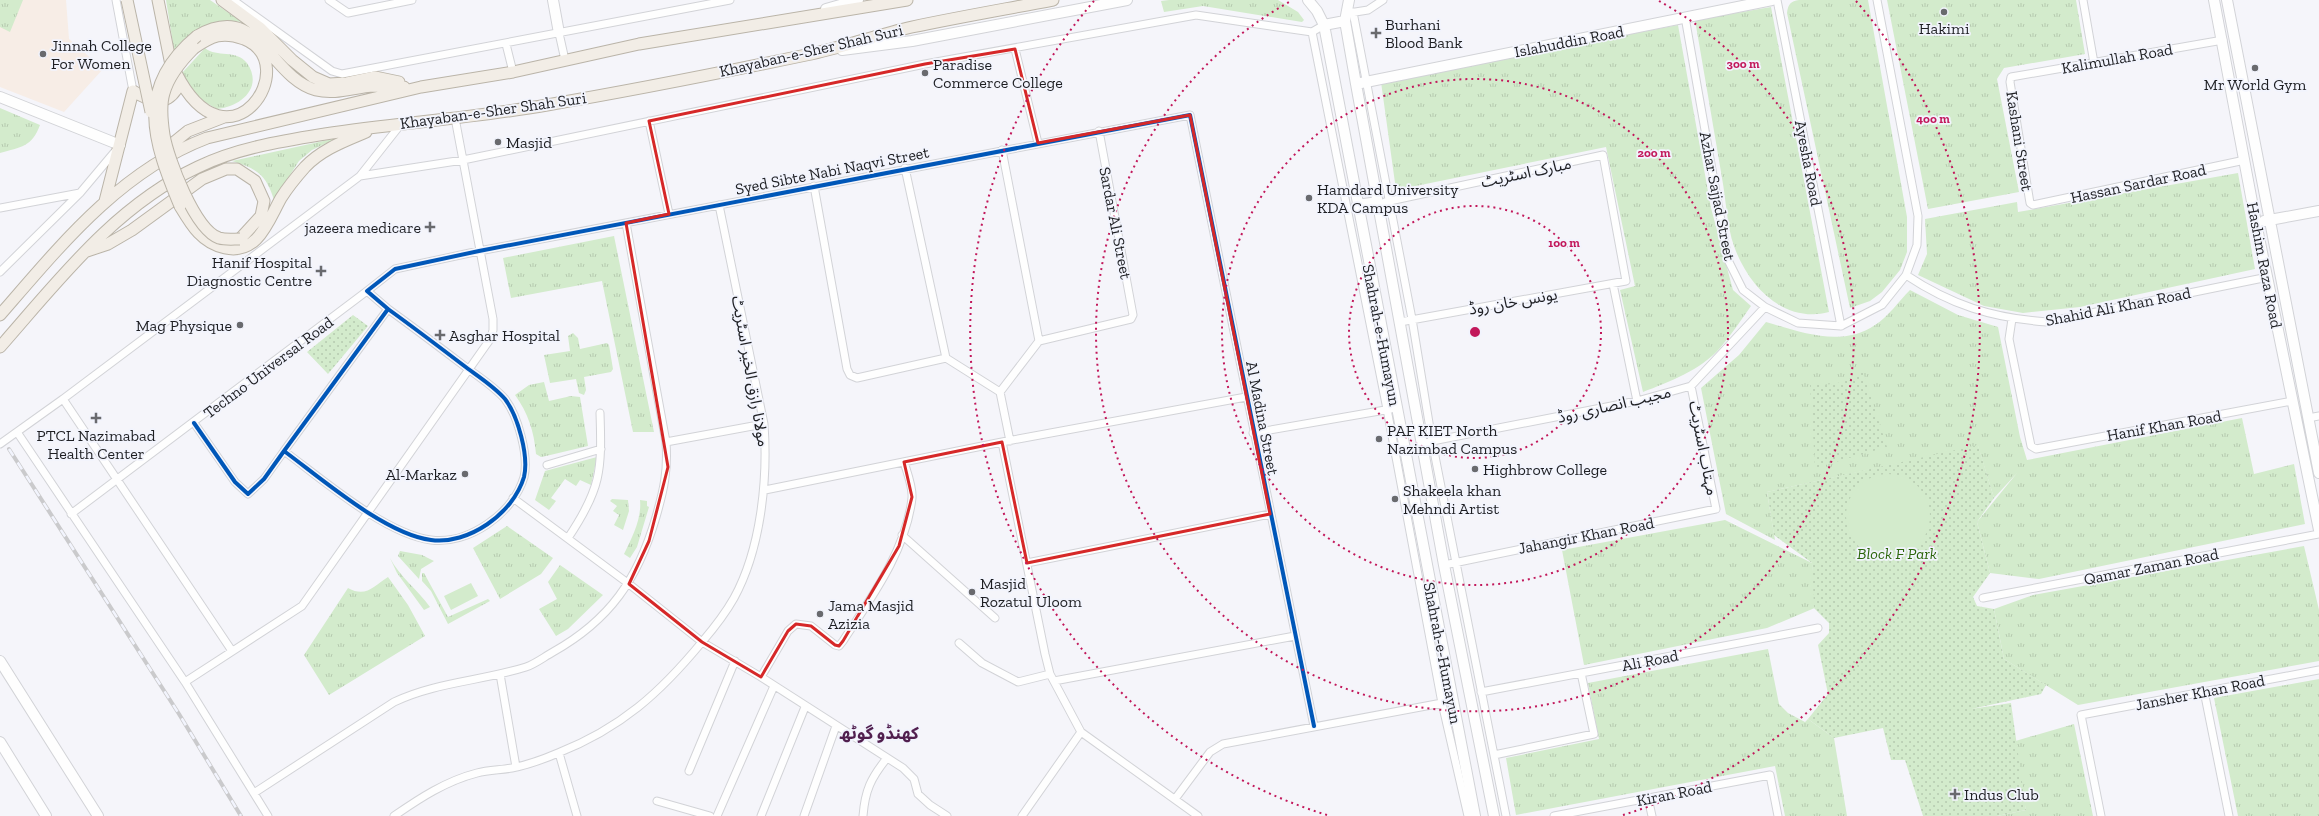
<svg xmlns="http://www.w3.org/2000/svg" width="2319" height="816" font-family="'Zilla Slab','Noto Sans Arabic',serif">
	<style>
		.education { fill: #f7ede6 }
		.grass { fill: url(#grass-tufts) }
		.park { fill: url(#park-dots) }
		.pitch { fill: #d3ebcc }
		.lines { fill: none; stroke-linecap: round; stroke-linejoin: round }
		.street-casing { stroke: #d2d3d7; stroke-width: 9 }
		.secondary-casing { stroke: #d2d3d7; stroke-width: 12 }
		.primary-casing { stroke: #bab4a8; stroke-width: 13 }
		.street { stroke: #fefefe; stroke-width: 7 }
		.secondary { stroke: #fefefe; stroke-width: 10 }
		.primary { stroke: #f2ede6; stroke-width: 11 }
		.rail-casing { stroke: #cacacc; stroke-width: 4 }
		.rail { stroke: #f2f4fd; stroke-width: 2.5; stroke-dasharray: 8; stroke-linecap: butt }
		.primary-bridge-casing { stroke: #bab4a8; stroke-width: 13; stroke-linecap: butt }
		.primary-bridge { stroke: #f2ede6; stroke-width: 11 }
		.cycleway-casing { stroke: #f2f4fd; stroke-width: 6 }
		.cycleway { stroke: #0057b8; stroke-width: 4 }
		.marked { fill: none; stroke: #d62828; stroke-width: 3; stroke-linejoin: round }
		.ring { fill: none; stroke: #c2185b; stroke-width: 2; stroke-dasharray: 2 4 }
		.poi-dot { fill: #696a6e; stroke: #f2f4fd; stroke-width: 1.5 }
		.labels { text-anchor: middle; stroke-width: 3.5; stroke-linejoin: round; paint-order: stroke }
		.poi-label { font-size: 16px; fill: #1e1f23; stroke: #f2f4fd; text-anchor: start }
		.street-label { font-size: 16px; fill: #1e1f23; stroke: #f2f4fd }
		.park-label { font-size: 16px; font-style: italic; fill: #2c660b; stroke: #f2f4fd }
		.neighbourhood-label { font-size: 17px; font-weight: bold; fill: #511f4f; stroke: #f2f4fd }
		.centre { fill: #c2185b; stroke: #f2f4fd; stroke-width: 2 }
		.ring-label { font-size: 12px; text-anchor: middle; font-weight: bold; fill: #c2185b; stroke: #f2f4fd; stroke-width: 3.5; stroke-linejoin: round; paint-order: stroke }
	</style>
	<defs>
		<pattern id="grass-tufts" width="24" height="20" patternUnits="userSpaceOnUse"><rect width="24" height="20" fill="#d3ebcc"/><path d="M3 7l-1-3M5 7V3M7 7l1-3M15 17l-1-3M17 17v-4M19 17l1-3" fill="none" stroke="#b5c9af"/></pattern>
		<pattern id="park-dots" width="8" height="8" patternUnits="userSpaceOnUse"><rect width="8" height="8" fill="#d3ebcc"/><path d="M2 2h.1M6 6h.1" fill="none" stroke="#b5c9af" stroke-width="1.8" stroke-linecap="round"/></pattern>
	</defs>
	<rect width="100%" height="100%" fill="#f5f5fa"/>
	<path class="education" d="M 0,0 L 66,0 L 69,39 L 103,69 L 64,112 L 0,87 Z"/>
	<path class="grass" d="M 0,0 L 23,0 L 10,32 L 0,27 Z
		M 166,0 L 210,0 L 242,22 C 212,18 194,28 174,50 Z
		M 1169,0 L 1278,0 L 1298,12 L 1304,20 L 1302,22 L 1203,6 L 1164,12 L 1161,1 Z
		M 1799,0 L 1868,0 L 1907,217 L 1907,252 L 1900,270 L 1882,292 L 1870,301 L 1850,308 L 1787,13 C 1788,4 1791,1 1799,0 Z
		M 1887,0 L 2076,0 L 2085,54 L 2004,68 L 1997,79 L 2019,192 L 1928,209 Z
		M 1771,7 L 1829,312 C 1784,324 1748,286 1734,246 C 1727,227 1726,199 1722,178 C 1713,125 1704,72 1695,20 Z
		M 1678,25 L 1711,208 L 1733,290 L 1751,306 C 1741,320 1731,335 1720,348 C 1701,370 1669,382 1643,392 L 1620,290 L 1635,286 L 1606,147 L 1396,190 L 1381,82 Z
		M 205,48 C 217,58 236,49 247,63 C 264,88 240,107 217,109 L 196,97 L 182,73 Z
		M 0,108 L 40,125 C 32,147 21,147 0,153 Z
		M 337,138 L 312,150 L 299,161 L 274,200 C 266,174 257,169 232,161 Z
		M 2238,173 L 2255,269 L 2080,307 L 2023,313 L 1984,306 L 1918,275 L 1927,254 L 1925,219 L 2017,202 L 2018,212 Z
		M 614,236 L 654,432 L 633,432 L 602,281 L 511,298 L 503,258 Z
		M 1910,290 L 1958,315 L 1998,327 L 2020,437 L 2027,460 L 2242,418 L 2254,474 L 2294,464 L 2305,524 L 2039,579 L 1990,573 L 1977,522 L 2017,473 L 1994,498 L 1978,446 L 1767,492 L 1775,540 L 1726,514 L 1701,388 L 1739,355 L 1766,322 C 1800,332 1842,348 1875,325 C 1888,317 1899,301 1910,290 Z
		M 573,333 L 578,338 L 580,349 L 607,343 L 609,345 L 613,369 L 611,372 L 584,377 L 586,390 L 584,395 L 579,393 L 576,379 L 550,383 L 544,355 L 570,351 L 568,336 Z
		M 544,382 L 549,401 L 571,396 L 580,397 L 588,446 L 546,456 L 541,457 L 536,454 C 534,431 528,413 515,395 L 529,385 Z
		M 597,457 L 591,485 L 580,480 L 576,486 L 565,479 L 551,498 L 556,501 L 549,510 L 535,500 L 545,471 Z
		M 612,499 L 628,500 L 629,511 L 623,530 L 614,525 L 619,515 L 613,511 L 617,506 L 610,501 Z
		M 640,500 L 647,501 L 647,506 L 649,507 L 637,547 L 630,558 L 624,554 C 632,538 642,518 640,500 Z
		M 1725,520 L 1812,563 L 1817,607 L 1767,628 L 1584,665 L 1562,550 Z
		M 507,526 L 553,558 L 541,574 L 500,599 L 473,548 Z
		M 2304,546 L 2319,610 L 2319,661 L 2078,705 L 2004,659 L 1994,609 L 2033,595 Z
		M 400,551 L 422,555 L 434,561 L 421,569 L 419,579 L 398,556 Z
		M 390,558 C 399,576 418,590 430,607 L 424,610 L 397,573 Z
		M 560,565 L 603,595 L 568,629 L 556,636 L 539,609 L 557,599 L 548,582 Z
		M 422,573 L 424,573 L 448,617 L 488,599 L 490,601 L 448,624 L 431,591 L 422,581 Z
		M 388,577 L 408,605 L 425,636 L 329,695 L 304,655 L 348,588 C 366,598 374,586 388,577 Z
		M 1768,649 L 1779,704 L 1788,713 L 1805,722 L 1808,719 L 1834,738 L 1847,816 L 1785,816 L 1775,766 L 1516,815 L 1506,758 L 1599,739 L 1588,683 Z
		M 2319,679 L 2319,816 L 2238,816 L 2214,698 Z
		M 2074,724 L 2093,816 L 1997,816 L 2026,810 L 2012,742 Z"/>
	<path class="park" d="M 353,315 L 368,326 L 328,374 L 307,352 Z
		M 1863,372 L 1887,447 L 1815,468 L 1810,384 C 1830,387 1846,382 1863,372 Z
		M 1978,445 L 1994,498 L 1977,522 L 1990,573 L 1973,597 L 1977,606 L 1994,609 L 2004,659 L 2046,685 L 2041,694 L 1971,709 L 2011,703 L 2026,810 L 1997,816 L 1923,816 L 1905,760 L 1891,760 L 1883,728 L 1834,738 L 1808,719 L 1828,694 L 1818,645 L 1829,633 L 1829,623 L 1814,608 L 1812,563 L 1774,535 L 1767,492 Z"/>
	<path class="pitch" d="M1846 516a42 42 0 1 1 84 0a42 42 0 1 1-84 0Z
		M 471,583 L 478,596 L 451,610 L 444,596 Z"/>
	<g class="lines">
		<g class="street-casing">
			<path id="street" d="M 116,0 L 133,91
				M 233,0 L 332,71 L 342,74 L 730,0
				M 329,0 L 348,13 L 412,0
				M 1777,0 L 1841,326
				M 2083,0 L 2094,63
				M 1353,12 L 1412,319 L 1432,441 L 1506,816
				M 1349,13 L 1368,10 L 1383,0
				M 1685,17 L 1728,260 L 1743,290 L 1765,307 L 1798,323 L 1841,326
				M 1324,25 L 1312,32 L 1387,409 L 1442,703 L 1468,816
				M 559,33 L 565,60
				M 2223,40 L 2011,77 L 2010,82 L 2030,203 L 2033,205 L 2245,160
				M 506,44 L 513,72
				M 1015,49 L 1038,143
				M 649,121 L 669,214
				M 905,168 L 946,358 L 1000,392 L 1010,441
				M 360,176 L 401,124
				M 814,186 L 847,369 L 850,375 L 857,378 L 946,358
				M 1385,202 L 1603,155 L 1626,281 L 1400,322
				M 0,208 L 80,193
				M 0,272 L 80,193 L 117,149
				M 1906,275 C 1951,305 1992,318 2047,322 L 2268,277
				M 1613,284 L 1637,401
				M 388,309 L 367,291 L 395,269 L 479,251 L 1190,115 L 1314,726
				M 2012,319 L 2009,339 L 2031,446 L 2036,449 L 2292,401
				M 1841,326 L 1882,305 L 1906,275 L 1917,245 L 1918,216 L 1877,0
				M 1039,341 L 1131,319 L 1133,315 L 1099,131
				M 1000,392 L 1039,341 L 1002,150
				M 63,399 L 232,651
				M 2308,418 L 2319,416
				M 194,423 L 235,482 L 248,494 L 264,479 L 284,451 C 322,479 385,534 431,540 C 468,545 513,514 524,477 C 529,456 518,416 505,399 C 494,386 476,375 463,365 C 438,346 413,327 388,309 L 284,451
				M 17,432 L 185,682 L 268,816
				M 1253,433 L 1391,409
				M 666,442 L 764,424
				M 1002,442 L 1045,654 L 1050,674 L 1081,732 L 1198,816
				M 1422,443 L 1637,401 L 1691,386 L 1765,307
				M 0,444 L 63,399 L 360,176 L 463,160 L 925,64 L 1196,15 L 1312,32
				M 547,465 L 601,449
				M 765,490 L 1002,442 L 1246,397
				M 513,498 L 629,584 L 702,642 L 761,677 L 903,768 L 914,779 L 918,794 L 930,805 L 947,816
				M 71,514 L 367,291
				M 902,535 L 995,618
				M 568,538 C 601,489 602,471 600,413
				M 1027,563 L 1270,514
				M 1444,565 L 1716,509 L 1691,386
				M 1983,598 L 2319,534
				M 959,643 L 982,663 L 1018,682 L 1050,674
				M 500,674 L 516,767
				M 761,677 L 788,631 L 796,624 L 811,626 L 835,645 L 839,646 L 843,641 C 871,598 906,551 912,498 C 913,487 907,472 904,462
				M 1054,681 L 1295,636
				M 185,682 L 302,606 L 491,338 L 493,330 L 493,319 L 455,118
				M 2204,691 L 2229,816
				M 1481,692 L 1818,628
				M 559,753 L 577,816
				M 1494,755 L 1594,734 L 1581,673
				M 689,771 L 735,661
				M 254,793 L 394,702 C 436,682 482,681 526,667 C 535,664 544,657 553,652 C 610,620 638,579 656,517 C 664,489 668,471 666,442 L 626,223
				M 1648,798 L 1652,816
				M 1175,799 L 1210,752 L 1223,744 L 1442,703
				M 657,801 L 710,816
				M 394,816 C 420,798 446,781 477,773 C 488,770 501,770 512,768 C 528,765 544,759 558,753 C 621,728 660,693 702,642 C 714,628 725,614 734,598 C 761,549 768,479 764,424 L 719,205
				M 717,816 L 774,686
				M 761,816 L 805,707
				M 804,816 L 836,726
				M 863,816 C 865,790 871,778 887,758
				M 1022,816 L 1081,732
				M 1554,816 L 1770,775 L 1778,816
				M 2101,816 L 2081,715 L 2319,670"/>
		</g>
		<g class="secondary-casing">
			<path id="secondary" d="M 553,0 L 559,33
				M 1308,0 L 1317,11 L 1324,25 L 1475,816
				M 1349,0 L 1345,21 L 1356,84 L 1444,565 L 1494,816
				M 2214,0 L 2256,223 L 2319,530
				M 2227,0 L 2319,473
				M 826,9 L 858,0
				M 1324,25 L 1345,21
				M 842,50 L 912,41 L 1127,0
				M 1356,84 L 1772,0
				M 0,97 L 120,145
				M 1357,205 L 1378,202
				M 2264,221 L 2319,211
				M 0,661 L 98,816
				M 0,742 L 46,816"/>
		</g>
		<g class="primary-casing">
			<path id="primary" d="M 222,0 L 260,28 L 292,60 L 313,77 L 329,84 L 347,83 L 375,77 L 399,82
				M 197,36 C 259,0 269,77 316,90 C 336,95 354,87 374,86 C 384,86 394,87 404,87
				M 176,73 C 229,178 305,64 244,39 C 222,31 212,36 194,48
				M 162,152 L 188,131 L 224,117
				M 105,201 L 133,91 C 148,100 164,108 176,90 L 158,0
				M 180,206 C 192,226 202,243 225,248 C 258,255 268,221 281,198 C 288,187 297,176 305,167 C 322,149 345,141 366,132
				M 87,251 L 108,244 L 132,230 L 202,179 L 226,169 L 237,169 L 255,181 L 264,201 L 261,216 L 240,239
				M 0,315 C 60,246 120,171 207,138 L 421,87 L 513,72 L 639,44 L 907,0
				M 0,347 C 59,280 115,206 198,167 C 237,148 282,141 325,134 C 399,123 473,118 547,105 C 634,90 720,73 806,55 C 842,48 876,35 912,27 C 959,17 1006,9 1053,0"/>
		</g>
		<use href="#street" class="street"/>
		<use href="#secondary" class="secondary"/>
		<use href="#primary" class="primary"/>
		<g class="rail-casing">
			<path id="rail" d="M 9,449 L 179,714 L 241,816"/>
		</g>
		<use href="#rail" class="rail"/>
		<g class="primary-bridge-casing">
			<path id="primary-bridge" d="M 127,0 L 151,112
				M 194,48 C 181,61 169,75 164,93 C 160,106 162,122 164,135 C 168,159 195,230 219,238 C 226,240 233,239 240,239
				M 180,206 C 153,141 134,88 197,36"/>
		</g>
		<use href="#primary-bridge" class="primary-bridge"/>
		<g class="cycleway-casing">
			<path id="cycleway" d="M 388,309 L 367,291 L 395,269 L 479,251 L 1190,115 L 1314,726
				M 194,423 L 235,482 L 248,494 L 264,479 L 284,451 C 322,479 385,534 431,540 C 468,545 513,514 524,477 C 529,456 518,416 505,399 C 494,386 476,375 463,365 C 438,346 413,327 388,309 L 284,451"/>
		</g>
		<use href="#cycleway" class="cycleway"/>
	</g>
	<path class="marked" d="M 1015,49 L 1038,143 L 1190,115 L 1270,514 L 1027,563 L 1002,442 L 904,462 L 912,497 L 899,546 L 843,641 L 839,646 L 835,645 L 811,626 L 796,624 L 788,631 L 761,677 L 702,642 L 629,584 L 649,541 L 668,467 L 626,223 L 669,214 L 649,121 L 925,64 Z"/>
	<g class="ring">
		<circle cx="1475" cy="332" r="126"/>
		<circle cx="1475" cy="332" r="253"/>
		<path d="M1659 1A379 379 0 1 1 1291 1"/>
		<path d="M1327 815A505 505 0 0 1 1094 1M1856 1A505 505 0 0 1 1623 815"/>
	</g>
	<g class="poi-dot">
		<circle cx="1944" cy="12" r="4"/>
		<path d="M1374 27h4v4h4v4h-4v4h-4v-4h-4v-4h4z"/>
		<circle cx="43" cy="54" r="4"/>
		<circle cx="2255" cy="68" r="4"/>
		<circle cx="925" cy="73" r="4"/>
		<circle cx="498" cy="142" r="4"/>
		<circle cx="1309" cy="198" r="4"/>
		<path d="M428 221h4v4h4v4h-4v4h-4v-4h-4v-4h4z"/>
		<path d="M319 265h4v4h4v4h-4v4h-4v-4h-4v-4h4z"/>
		<circle cx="240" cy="325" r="4"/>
		<path d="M438 329h4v4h4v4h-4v4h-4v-4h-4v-4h4z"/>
		<path d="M94 412h4v4h4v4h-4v4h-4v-4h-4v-4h4z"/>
		<circle cx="1379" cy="439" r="4"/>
		<circle cx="1475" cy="469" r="4"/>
		<circle cx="465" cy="474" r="4"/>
		<circle cx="1395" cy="499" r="4"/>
		<circle cx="972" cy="592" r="4"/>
		<circle cx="820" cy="614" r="4"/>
		<path d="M1953 788h4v4h4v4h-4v4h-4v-4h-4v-4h4z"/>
	</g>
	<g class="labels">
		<g class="poi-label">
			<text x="1385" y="30">Burhani<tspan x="1385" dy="18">Blood Bank</tspan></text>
			<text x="1944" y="34" text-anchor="middle">Hakimi</text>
			<text x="51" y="51">Jinnah College<tspan x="51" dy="18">For Women</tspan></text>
			<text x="933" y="70">Paradise<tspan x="933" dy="18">Commerce College</tspan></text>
			<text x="2255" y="90" text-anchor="middle">Mr World Gym</text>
			<text x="506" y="148">Masjid</text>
			<text x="1317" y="195">Hamdard University<tspan x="1317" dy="18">KDA Campus</tspan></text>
			<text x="421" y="233" text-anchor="end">jazeera medicare</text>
			<text x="312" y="268" text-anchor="end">Hanif Hospital<tspan x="312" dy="18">Diagnostic Centre</tspan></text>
			<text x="232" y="331" text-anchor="end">Mag Physique</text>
			<text x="449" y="341">Asghar Hospital</text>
			<text x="1387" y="436">PAF KIET North<tspan x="1387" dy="18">Nazimbad Campus</tspan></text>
			<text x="96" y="441" text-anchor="middle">PTCL Nazimabad<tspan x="96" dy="18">Health Center</tspan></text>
			<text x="1483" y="475">Highbrow College</text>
			<text x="457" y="480" text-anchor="end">Al-Markaz</text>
			<text x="1403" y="496">Shakeela khan<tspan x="1403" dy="18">Mehndi Artist</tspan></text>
			<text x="980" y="589">Masjid<tspan x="980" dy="18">Rozatul Uloom</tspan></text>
			<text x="828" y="611">Jama Masjid<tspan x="828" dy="18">Azizia</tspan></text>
			<text x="1964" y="800">Indus Club</text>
		</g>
		<g class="street-label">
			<text transform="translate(1569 41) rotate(-11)" y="6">Islahuddin Road</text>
			<text transform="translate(811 50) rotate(-13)" y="6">Khayaban-e-Sher Shah Suri</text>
			<text transform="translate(2117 58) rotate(-10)" y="6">Kalimullah Road</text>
			<text transform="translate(493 110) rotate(-8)" y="6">Khayaban-e-Sher Shah Suri</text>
			<text transform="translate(2020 141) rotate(81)" y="6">Kashani Street</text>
			<text transform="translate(1809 163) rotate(79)" y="6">Ayesha Road</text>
			<text transform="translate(832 170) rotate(-11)" y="6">Syed Sibte Nabi Naqvi Street</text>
			<text transform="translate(1526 172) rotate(-12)" y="6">مبارک اسٹریٹ</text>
			<text transform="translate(2138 183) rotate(-12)" y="6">Hassan Sardar Road</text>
			<text transform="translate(1718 196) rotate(79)" y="6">Azhar Sajjad Street</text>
			<text transform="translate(1116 223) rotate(79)" y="6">Sardar Ali Street</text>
			<text transform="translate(2265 265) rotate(79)" y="6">Hashim Raza Road</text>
			<text transform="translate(1513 301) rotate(-10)" y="6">یونس خان روڈ</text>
			<text transform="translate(2118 306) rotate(-11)" y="6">Shahid Ali Khan Road</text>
			<text transform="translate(1382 335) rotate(79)" y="6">Shahrah-e-Humayun</text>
			<text transform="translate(268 367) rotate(-37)" y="6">Techno Universal Road</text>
			<text transform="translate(751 371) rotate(80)" y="6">مولانا رازق الخیر اسٹریٹ</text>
			<text transform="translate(1614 404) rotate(-13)" y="6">مجیب انصاری روڈ</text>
			<text transform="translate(1263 418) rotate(79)" y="6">Al Madina Street</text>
			<text transform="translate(2164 425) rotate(-10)" y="6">Hanif Khan Road</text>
			<text transform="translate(1704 448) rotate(79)" y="6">مہتاب اسٹریٹ</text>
			<text transform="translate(1586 535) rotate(-11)" y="6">Jahangir Khan Road</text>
			<text transform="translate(2151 566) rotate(-11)" y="6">Qamar Zaman Road</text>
			<text transform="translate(1443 653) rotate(79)" y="6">Shahrah-e-Humayun</text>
			<text transform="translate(1650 660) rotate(-11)" y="6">Ali Road</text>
			<text transform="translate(2200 692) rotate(-11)" y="6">Jansher Khan Road</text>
			<text transform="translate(1674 793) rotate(-11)" y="6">Kiran Road</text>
		</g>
		<g class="park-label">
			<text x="1897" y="559">Block F Park</text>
		</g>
		<g class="neighbourhood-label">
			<text x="879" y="739">کھنڈو گوٹھ</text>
		</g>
	</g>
	<circle cx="1475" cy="332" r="6" class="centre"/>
	<g class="ring-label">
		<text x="1743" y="68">300 m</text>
		<text x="1933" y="123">400 m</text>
		<text x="1654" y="157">200 m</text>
		<text x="1564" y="247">100 m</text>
	</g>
</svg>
